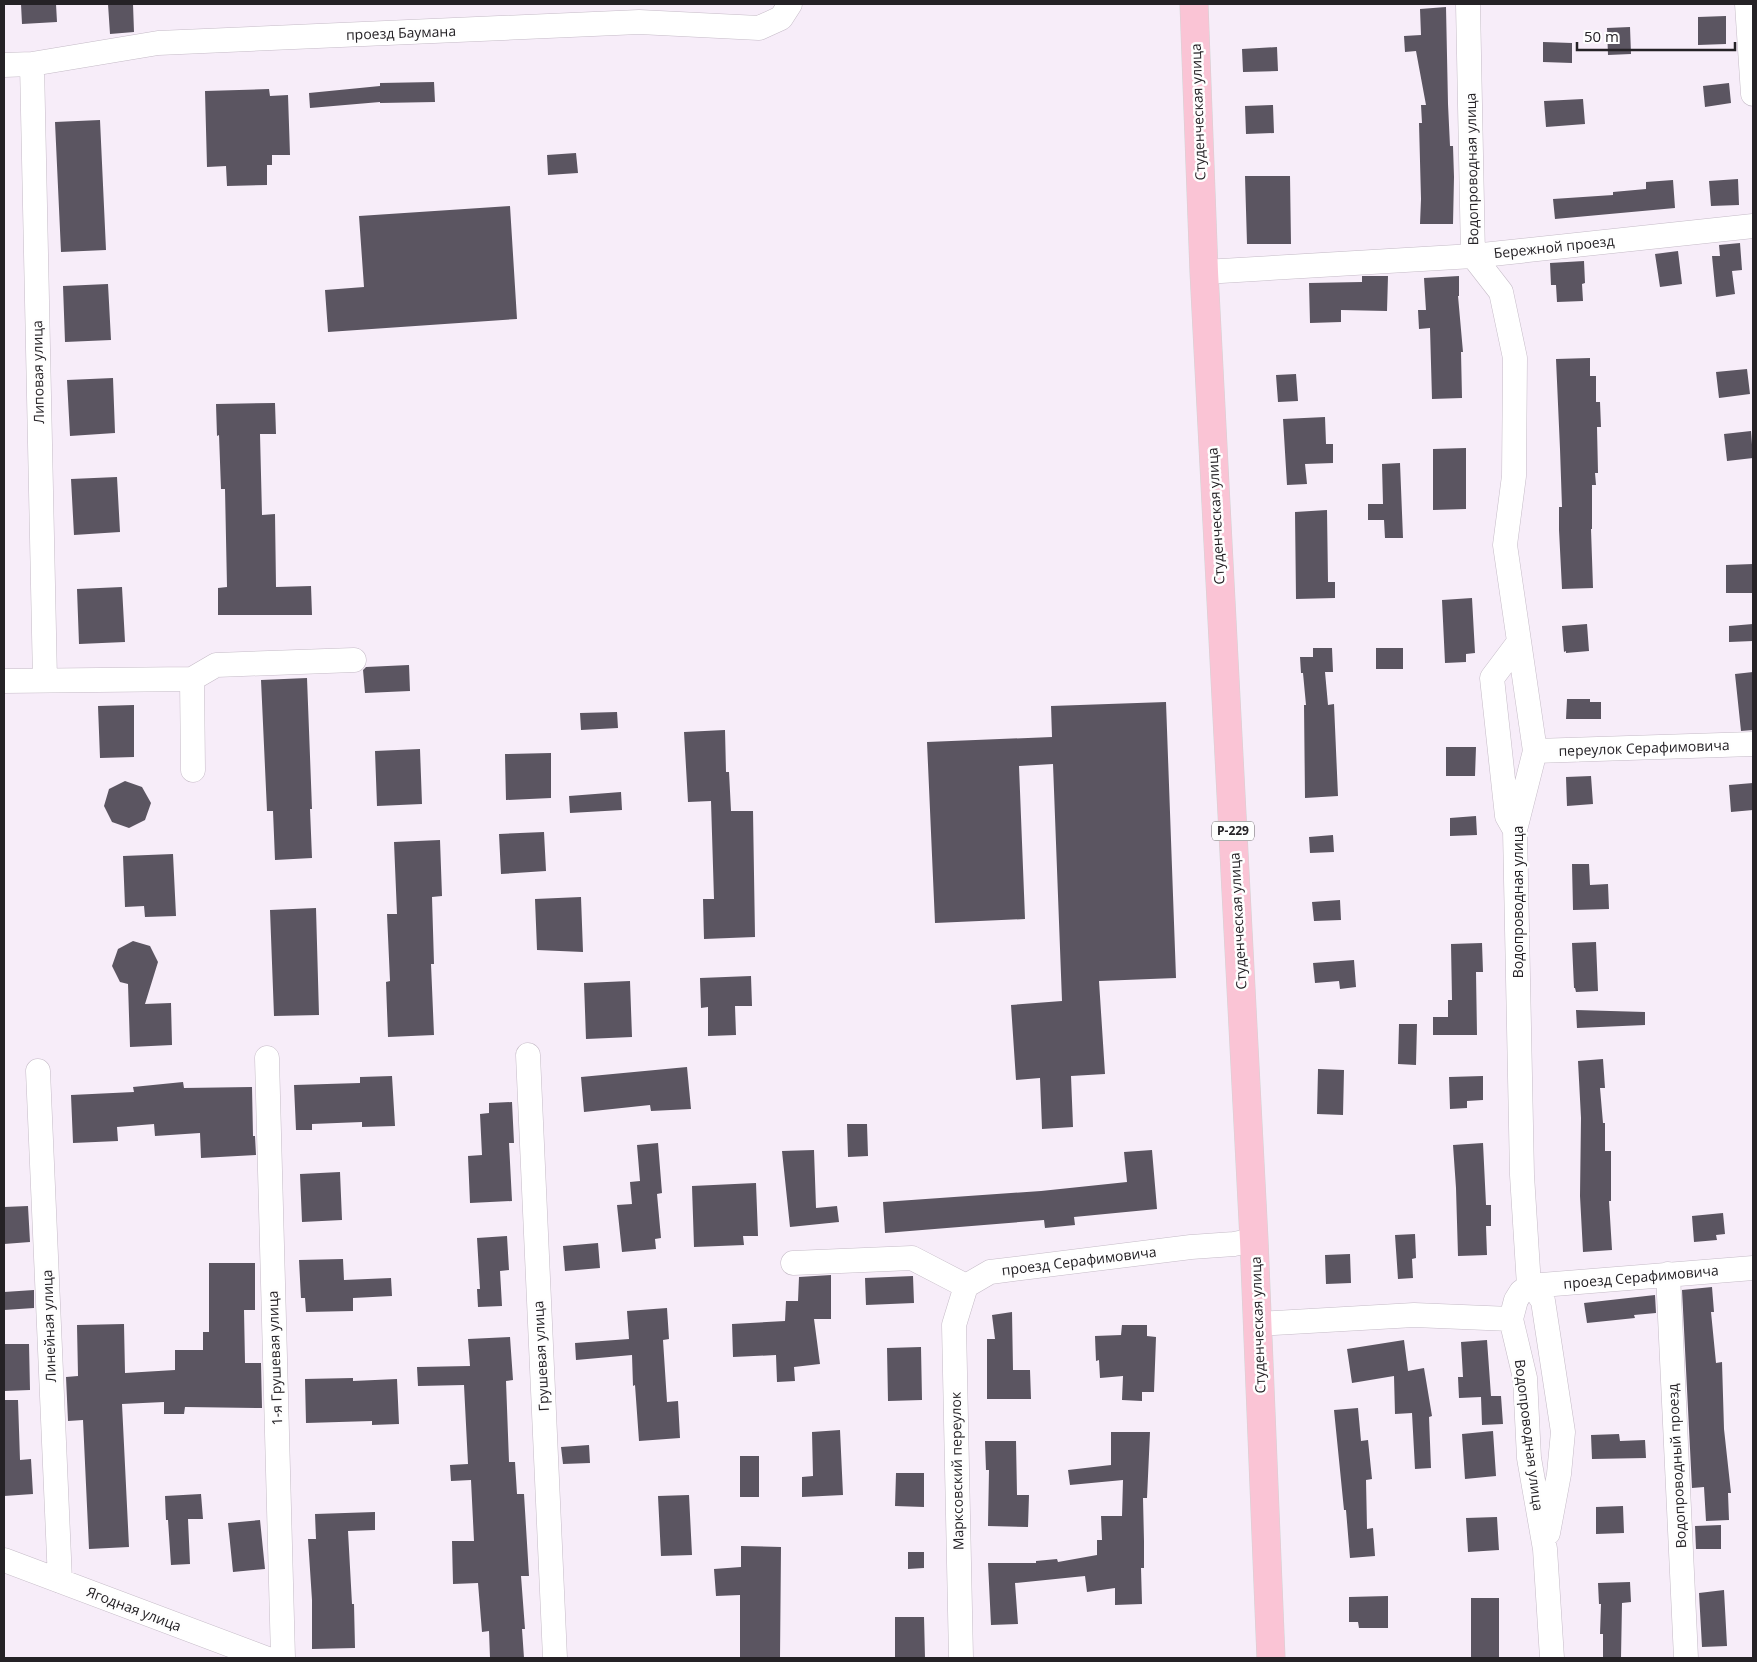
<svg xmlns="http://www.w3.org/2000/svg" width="1757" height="1662" font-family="'Open Sans',sans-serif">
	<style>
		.building { fill: #5b5561 }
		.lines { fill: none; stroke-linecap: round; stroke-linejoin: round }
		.minor-casing { stroke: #c5bbc7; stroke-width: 25 }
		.major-casing { stroke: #d3d3d4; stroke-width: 29 }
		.minor { stroke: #fff; stroke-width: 24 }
		.major { stroke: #fac4d5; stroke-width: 28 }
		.labels { text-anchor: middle; stroke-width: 5; stroke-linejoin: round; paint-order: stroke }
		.shield { fill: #fefefe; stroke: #666467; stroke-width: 1 }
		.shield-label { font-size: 12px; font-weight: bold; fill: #252226 }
		.street-label { font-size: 14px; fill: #252226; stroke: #fefefe }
	</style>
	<rect width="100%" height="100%" fill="#f7edf9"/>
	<path class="building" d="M 21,4 L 56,4 L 57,22 L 22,24 Z
		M 108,4 L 133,4 L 134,32 L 110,34 Z
		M 1446,7 L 1448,104 L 1450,146 L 1453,146 L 1454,177 L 1453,224 L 1420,224 L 1421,199 L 1419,123 L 1422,123 L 1421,105 L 1426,105 L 1416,51 L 1405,52 L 1404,36 L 1421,35 L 1420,9 Z
		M 1726,16 L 1726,44 L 1698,45 L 1698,17 Z
		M 1630,27 L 1631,54 L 1608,55 L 1607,28 Z
		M 1543,42 L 1572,43 L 1572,63 L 1543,62 Z
		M 1277,47 L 1278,71 L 1243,72 L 1242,49 Z
		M 434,82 L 435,102 L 380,103 L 380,102 L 310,108 L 309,93 L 380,86 L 380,83 Z
		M 1729,83 L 1731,103 L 1705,107 L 1703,86 Z
		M 269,89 L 270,96 L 288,95 L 290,155 L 272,155 L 272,165 L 267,165 L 267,185 L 227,186 L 226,166 L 207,167 L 205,91 Z
		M 1583,99 L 1585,124 L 1546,127 L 1544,101 Z
		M 1273,105 L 1274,133 L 1246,134 L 1245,106 Z
		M 100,120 L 106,250 L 61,252 L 55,122 Z
		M 576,153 L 578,173 L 548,175 L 547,155 Z
		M 1245,176 L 1290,176 L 1291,244 L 1247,244 Z
		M 1738,179 L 1739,205 L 1711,206 L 1709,181 Z
		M 1673,180 L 1675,208 L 1555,219 L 1553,199 L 1613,195 L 1613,192 L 1646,189 L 1646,182 Z
		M 510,206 L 517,319 L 328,332 L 325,290 L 364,287 L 359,216 Z
		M 1740,243 L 1742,270 L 1732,271 L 1735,294 L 1716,297 L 1712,256 L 1720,256 L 1719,245 Z
		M 1678,251 L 1682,284 L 1660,287 L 1655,254 Z
		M 1584,261 L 1585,283 L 1582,284 L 1583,301 L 1557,302 L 1556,285 L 1551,285 L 1550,263 Z
		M 1362,276 L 1388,276 L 1387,311 L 1341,310 L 1341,322 L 1310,323 L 1309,283 L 1362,282 Z
		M 1459,276 L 1459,296 L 1458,296 L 1463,352 L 1461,352 L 1462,398 L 1432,399 L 1430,328 L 1419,329 L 1418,310 L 1426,310 L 1424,278 Z
		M 108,284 L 111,340 L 65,342 L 63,286 Z
		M 1590,358 L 1590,376 L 1596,376 L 1596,402 L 1600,402 L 1601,427 L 1597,427 L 1598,473 L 1595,473 L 1596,485 L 1592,485 L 1592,529 L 1591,529 L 1593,588 L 1562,589 L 1559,530 L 1559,507 L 1562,507 L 1560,449 L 1556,359 Z
		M 1747,369 L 1750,394 L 1719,398 L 1716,372 Z
		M 1296,374 L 1298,401 L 1278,402 L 1276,375 Z
		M 113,378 L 115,433 L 70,436 L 67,380 Z
		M 275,403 L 276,434 L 260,434 L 262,515 L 275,514 L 276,587 L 311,586 L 312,615 L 218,615 L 218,588 L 227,587 L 225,489 L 221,489 L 219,435 L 217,436 L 216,404 Z
		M 1325,417 L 1326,444 L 1333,444 L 1333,463 L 1305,464 L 1307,484 L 1287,485 L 1283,419 Z
		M 1751,431 L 1753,458 L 1727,461 L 1724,434 Z
		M 1466,448 L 1466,509 L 1433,510 L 1433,449 Z
		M 1400,463 L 1403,538 L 1385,538 L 1384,520 L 1368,520 L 1368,504 L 1383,504 L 1382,464 Z
		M 117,477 L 120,532 L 74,535 L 71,479 Z
		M 1327,510 L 1328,582 L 1335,582 L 1335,598 L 1296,599 L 1295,512 Z
		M 1753,564 L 1753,593 L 1726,593 L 1726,565 Z
		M 122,587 L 125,642 L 79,644 L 77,589 Z
		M 1472,598 L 1475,653 L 1466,654 L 1466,662 L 1445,663 L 1442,600 Z
		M 1587,624 L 1589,651 L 1566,653 L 1566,651 L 1564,652 L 1562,626 Z
		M 1753,624 L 1753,641 L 1729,642 L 1729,626 Z
		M 1313,648 L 1332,648 L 1333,672 L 1325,672 L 1328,705 L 1334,704 L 1338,796 L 1305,798 L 1304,705 L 1306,705 L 1303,673 L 1301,673 L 1300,657 L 1313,657 Z
		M 1376,648 L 1403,648 L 1403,669 L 1376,669 Z
		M 409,665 L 410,691 L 365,693 L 363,670 L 366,667 Z
		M 1753,672 L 1753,730 L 1741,731 L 1735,674 Z
		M 307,678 L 312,809 L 310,809 L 312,858 L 275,860 L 273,811 L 267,811 L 261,680 Z
		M 1567,699 L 1590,699 L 1590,702 L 1601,702 L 1601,719 L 1566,719 Z
		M 1166,702 L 1176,978 L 1099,981 L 1105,1074 L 1071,1076 L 1073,1127 L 1042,1129 L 1040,1078 L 1016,1080 L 1011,1005 L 1062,1001 L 1053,764 L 1019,766 L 1025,919 L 935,923 L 927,742 L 1052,737 L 1051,706 Z
		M 134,705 L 134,757 L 100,758 L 98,706 Z
		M 617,712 L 618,728 L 581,730 L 580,713 Z
		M 725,730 L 726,772 L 729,772 L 731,811 L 753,811 L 755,937 L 704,939 L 703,899 L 714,899 L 711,801 L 688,802 L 684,732 Z
		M 1446,747 L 1476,747 L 1475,776 L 1446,776 Z
		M 420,749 L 422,804 L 377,806 L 375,751 Z
		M 551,753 L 551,798 L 506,800 L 505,754 Z
		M 1591,776 L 1593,804 L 1567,806 L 1566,777 Z
		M 125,781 L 142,787 L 151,803 L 145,820 L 129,828 L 112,822 L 104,806 L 109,789 Z
		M 1753,783 L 1753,810 L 1731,812 L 1729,785 Z
		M 621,792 L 622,810 L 570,813 L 569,796 Z
		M 1476,816 L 1477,835 L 1450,836 L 1450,818 Z
		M 544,832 L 546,871 L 501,874 L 499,834 Z
		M 1333,835 L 1334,852 L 1310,853 L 1309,837 Z
		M 440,840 L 442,896 L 432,897 L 434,964 L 431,964 L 434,1035 L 388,1037 L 386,982 L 390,981 L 387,914 L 397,914 L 394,842 Z
		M 173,854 L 176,916 L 145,917 L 144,906 L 125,907 L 123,856 Z
		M 1572,864 L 1589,864 L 1590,885 L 1608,884 L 1609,909 L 1573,910 Z
		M 581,897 L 583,952 L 537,950 L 535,899 Z
		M 1340,900 L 1341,920 L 1314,921 L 1312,902 Z
		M 316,908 L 319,1015 L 274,1016 L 270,910 Z
		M 133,941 L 150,946 L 158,962 L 145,1004 L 171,1003 L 172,1045 L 130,1047 L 128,984 L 120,982 L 112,966 L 118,949 Z
		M 1596,942 L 1598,991 L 1576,992 L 1575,988 L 1574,988 L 1572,943 Z
		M 1482,943 L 1483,972 L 1476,972 L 1477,1035 L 1433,1035 L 1433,1017 L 1448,1017 L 1448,1000 L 1452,1000 L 1451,944 Z
		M 1354,960 L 1356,987 L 1340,989 L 1339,981 L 1315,983 L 1313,963 Z
		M 751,976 L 752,1006 L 735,1006 L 736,1035 L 708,1036 L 708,1007 L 701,1008 L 700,978 Z
		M 630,981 L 632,1037 L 586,1039 L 584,983 Z
		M 1576,1010 L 1645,1012 L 1645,1025 L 1577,1028 Z
		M 1399,1024 L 1417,1024 L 1416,1065 L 1398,1064 Z
		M 1603,1059 L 1605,1088 L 1600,1088 L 1603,1123 L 1605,1123 L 1605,1151 L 1611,1151 L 1611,1201 L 1609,1201 L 1612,1250 L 1583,1252 L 1580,1196 L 1581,1118 L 1578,1061 Z
		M 687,1067 L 691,1109 L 651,1111 L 650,1105 L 584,1112 L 581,1077 Z
		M 1318,1069 L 1344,1070 L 1343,1115 L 1317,1114 Z
		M 392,1076 L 395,1126 L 362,1127 L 362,1122 L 312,1124 L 312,1130 L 296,1130 L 294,1085 L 360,1083 L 360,1077 Z
		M 1483,1076 L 1483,1100 L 1467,1101 L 1467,1108 L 1450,1109 L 1449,1077 Z
		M 183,1082 L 184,1088 L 252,1087 L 253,1136 L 255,1136 L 256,1155 L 201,1158 L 200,1133 L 155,1136 L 154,1124 L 117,1127 L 118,1141 L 73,1143 L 71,1095 L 134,1092 L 133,1087 Z
		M 512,1102 L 514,1143 L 509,1143 L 512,1201 L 470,1203 L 468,1156 L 482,1155 L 480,1114 L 489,1113 L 489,1103 Z
		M 847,1124 L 867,1124 L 868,1156 L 848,1157 Z
		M 658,1143 L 662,1193 L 657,1194 L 661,1238 L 655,1239 L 656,1249 L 622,1252 L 617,1205 L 632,1204 L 630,1182 L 640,1181 L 637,1145 Z
		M 1483,1143 L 1486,1205 L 1491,1205 L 1491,1226 L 1486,1226 L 1487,1255 L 1458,1256 L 1456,1188 L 1453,1145 Z
		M 814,1150 L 816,1208 L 837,1206 L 839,1222 L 790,1227 L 782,1151 Z
		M 1152,1150 L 1157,1209 L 1074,1217 L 1075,1225 L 1045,1228 L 1044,1220 L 885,1233 L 883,1202 L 1041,1191 L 1127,1182 L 1124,1152 Z
		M 340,1172 L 342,1220 L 302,1222 L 300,1174 Z
		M 756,1183 L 758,1236 L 743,1236 L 744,1245 L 694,1247 L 692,1186 Z
		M 28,1206 L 30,1242 L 4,1244 L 4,1207 Z
		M 1723,1213 L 1725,1234 L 1716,1235 L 1717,1240 L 1694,1242 L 1692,1216 Z
		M 1415,1234 L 1416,1258 L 1412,1259 L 1413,1278 L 1398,1279 L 1395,1235 Z
		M 507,1236 L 509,1270 L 500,1271 L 502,1306 L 478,1307 L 477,1289 L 480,1289 L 477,1238 Z
		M 598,1243 L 600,1268 L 565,1271 L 563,1246 Z
		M 1350,1254 L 1351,1283 L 1326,1284 L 1325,1255 Z
		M 343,1259 L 344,1280 L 391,1278 L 392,1296 L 353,1298 L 353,1311 L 306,1312 L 305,1298 L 301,1298 L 299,1260 Z
		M 209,1263 L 255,1263 L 255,1310 L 244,1310 L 245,1363 L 261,1363 L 262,1408 L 185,1407 L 184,1414 L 164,1414 L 164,1402 L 122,1404 L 129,1547 L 89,1549 L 83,1420 L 68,1421 L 66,1377 L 78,1376 L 77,1325 L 124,1324 L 125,1373 L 175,1370 L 175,1350 L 203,1350 L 203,1332 L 209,1332 Z
		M 831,1275 L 831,1319 L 814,1319 L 820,1364 L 794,1367 L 795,1381 L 777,1382 L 776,1355 L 733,1357 L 732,1324 L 785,1321 L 786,1301 L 798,1301 L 799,1277 Z
		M 913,1276 L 914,1303 L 866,1305 L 865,1278 Z
		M 1712,1287 L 1714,1312 L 1711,1312 L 1716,1363 L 1722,1362 L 1724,1429 L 1731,1493 L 1728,1493 L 1729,1520 L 1706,1521 L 1704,1487 L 1692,1488 L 1682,1290 Z
		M 34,1290 L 34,1308 L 4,1310 L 4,1292 Z
		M 1655,1295 L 1656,1313 L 1634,1315 L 1635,1318 L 1587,1323 L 1584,1303 Z
		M 667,1308 L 669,1339 L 663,1340 L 667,1402 L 678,1401 L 680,1438 L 639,1441 L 635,1385 L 633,1386 L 632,1355 L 576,1360 L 575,1343 L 629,1339 L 627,1311 Z
		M 1012,1312 L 1013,1370 L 1030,1370 L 1031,1399 L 987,1399 L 987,1339 L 995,1339 L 992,1315 Z
		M 1122,1325 L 1147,1325 L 1147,1336 L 1156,1337 L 1154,1392 L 1142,1392 L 1142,1401 L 1122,1400 L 1123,1376 L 1100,1378 L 1099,1360 L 1096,1361 L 1095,1336 L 1121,1335 Z
		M 510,1337 L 513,1380 L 506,1381 L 509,1462 L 515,1462 L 517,1494 L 524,1494 L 529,1576 L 521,1576 L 525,1629 L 522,1629 L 524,1658 L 490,1658 L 489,1631 L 482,1632 L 478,1583 L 453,1584 L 452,1541 L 474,1541 L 471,1480 L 451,1481 L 450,1465 L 468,1464 L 464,1385 L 418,1386 L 417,1367 L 470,1366 L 468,1339 Z
		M 1404,1340 L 1408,1371 L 1424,1368 L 1432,1416 L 1429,1417 L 1431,1468 L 1415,1469 L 1412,1413 L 1395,1414 L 1394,1376 L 1352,1383 L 1347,1349 Z
		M 1487,1340 L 1491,1396 L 1501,1396 L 1503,1424 L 1482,1425 L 1481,1397 L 1459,1398 L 1458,1377 L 1463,1377 L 1461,1342 Z
		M 4,1344 L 29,1344 L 30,1390 L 4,1391 Z
		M 921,1347 L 922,1400 L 888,1401 L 887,1348 Z
		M 353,1378 L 353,1381 L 397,1379 L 399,1424 L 372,1425 L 372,1421 L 306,1423 L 305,1379 Z
		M 4,1400 L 18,1400 L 20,1460 L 31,1459 L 33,1494 L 4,1496 Z
		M 1358,1408 L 1361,1441 L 1368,1440 L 1372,1479 L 1366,1480 L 1367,1529 L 1373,1528 L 1375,1556 L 1350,1558 L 1346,1510 L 1344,1510 L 1334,1410 Z
		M 840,1430 L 843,1495 L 802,1497 L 802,1477 L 813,1476 L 812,1432 Z
		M 1493,1431 L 1496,1476 L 1465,1479 L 1462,1434 Z
		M 1111,1432 L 1150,1432 L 1147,1498 L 1143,1498 L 1144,1541 L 1144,1568 L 1141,1568 L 1142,1604 L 1115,1605 L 1115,1588 L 1087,1592 L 1085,1576 L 1015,1583 L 1018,1624 L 991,1625 L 988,1563 L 1036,1563 L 1036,1561 L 1057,1559 L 1058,1562 L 1097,1555 L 1097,1540 L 1102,1540 L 1101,1516 L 1122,1516 L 1123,1480 L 1070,1485 L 1068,1470 L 1111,1465 Z
		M 1619,1434 L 1620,1441 L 1645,1440 L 1646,1458 L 1592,1459 L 1591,1435 Z
		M 985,1441 L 1016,1441 L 1017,1495 L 1029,1495 L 1028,1527 L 988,1526 L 989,1470 L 986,1470 Z
		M 589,1445 L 590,1463 L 563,1464 L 561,1447 Z
		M 740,1456 L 759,1456 L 759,1497 L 740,1497 Z
		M 896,1473 L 924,1473 L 924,1507 L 895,1506 Z
		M 201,1494 L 203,1519 L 188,1519 L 190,1564 L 171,1565 L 168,1520 L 166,1520 L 165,1496 Z
		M 689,1495 L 692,1555 L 661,1556 L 658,1496 Z
		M 1623,1506 L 1624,1533 L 1596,1534 L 1596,1507 Z
		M 375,1512 L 375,1530 L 348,1531 L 352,1604 L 354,1604 L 355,1648 L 312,1649 L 312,1600 L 308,1539 L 316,1539 L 315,1514 Z
		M 1497,1517 L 1499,1550 L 1468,1552 L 1466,1518 Z
		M 260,1520 L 265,1569 L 233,1572 L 228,1523 Z
		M 1721,1525 L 1721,1549 L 1696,1549 L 1695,1526 Z
		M 741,1546 L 781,1547 L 780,1658 L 740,1658 L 740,1595 L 716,1596 L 714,1569 L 741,1567 Z
		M 908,1552 L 924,1552 L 924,1568 L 908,1569 Z
		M 1630,1582 L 1631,1602 L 1622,1603 L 1621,1658 L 1603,1658 L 1603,1634 L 1600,1634 L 1601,1604 L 1599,1604 L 1598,1583 Z
		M 1724,1590 L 1727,1646 L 1702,1647 L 1699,1593 Z
		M 1388,1596 L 1388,1628 L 1359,1628 L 1358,1622 L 1349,1622 L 1349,1597 Z
		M 1471,1598 L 1499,1598 L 1499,1658 L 1471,1658 Z
		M 895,1617 L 924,1617 L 925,1658 L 895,1658 Z"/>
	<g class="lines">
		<g class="minor-casing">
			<path id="minor" d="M 1468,4 L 1473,256 L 1501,292 L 1515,358 L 1514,476 L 1505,545 L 1535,751 L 1515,830 L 1522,1175 L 1529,1286 L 1521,1292 L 1516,1300 L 1511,1319 L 1525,1378 L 1529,1458 L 1545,1549 L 1552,1658
				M 1747,4 L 1753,94
				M 32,64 L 45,680
				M 4,65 L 32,64 L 158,43 L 639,22 L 759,28 L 781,18 L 790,4
				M 1204,272 L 1473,256 L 1753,226
				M 192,679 L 216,665 L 354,660
				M 4,681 L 192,679 L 193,770
				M 1535,751 L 1753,744
				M 1515,830 L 1507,816 L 1492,678 L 1519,642
				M 528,1055 L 555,1658
				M 267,1058 L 283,1658
				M 38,1071 L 60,1581
				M 793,1263 L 912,1258 L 966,1286 L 990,1272 L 1191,1247 L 1234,1244 L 1254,1240
				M 1668,1274 L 1686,1658
				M 1529,1286 L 1537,1292 L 1543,1301 L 1563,1432 L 1559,1474 L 1548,1533
				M 1529,1286 L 1753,1268
				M 1258,1324 L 1414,1315 L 1511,1319
				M 4,1560 L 265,1658
				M 961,1658 L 954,1325 L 966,1286"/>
		</g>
		<g class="major-casing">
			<path id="major" d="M 1194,4 L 1204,272 L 1254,1240 L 1271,1658"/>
		</g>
		<use href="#minor" class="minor"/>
		<use href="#major" class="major"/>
	</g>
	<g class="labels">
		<rect class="shield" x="1212" y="821.5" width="42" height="19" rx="4"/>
		<g class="shield-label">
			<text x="1233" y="835">Р-229</text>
		</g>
		<g class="street-label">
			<text transform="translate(401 33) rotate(-2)" y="5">проезд Баумана</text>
			<text transform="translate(1198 112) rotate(-92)" y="5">Студенческая улица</text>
			<text transform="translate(1472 169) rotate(-91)" y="5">Водопроводная улица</text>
			<text transform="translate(1554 247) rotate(-6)" y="5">Бережной проезд</text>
			<text transform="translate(38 372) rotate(-91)" y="5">Липовая улица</text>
			<text transform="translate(1216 516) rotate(-93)" y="5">Студенческая улица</text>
			<text transform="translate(1644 748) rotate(-2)" y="5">переулок Серафимовича</text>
			<text transform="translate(1518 902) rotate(-90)" y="5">Водопроводная улица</text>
			<text transform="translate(1238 921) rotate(-93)" y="5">Студенческая улица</text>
			<text transform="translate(1079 1261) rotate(-7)" y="5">проезд Серафимовича</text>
			<text transform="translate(1641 1277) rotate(-5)" y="5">проезд Серафимовича</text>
			<text transform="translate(1258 1325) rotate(-92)" y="5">Студенческая улица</text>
			<text transform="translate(49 1326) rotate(-92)" y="5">Линейная улица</text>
			<text transform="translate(541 1356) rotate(-93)" y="5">Грушевая улица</text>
			<text transform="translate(275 1358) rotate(-92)" y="5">1-я Грушевая улица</text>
			<text transform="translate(1529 1435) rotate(83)" y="5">Водопроводная улица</text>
			<text transform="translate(1677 1466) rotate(-93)" y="5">Водопроводный проезд</text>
			<text transform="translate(957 1471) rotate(-91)" y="5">Марксовский переулок</text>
			<text transform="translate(134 1609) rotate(21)" y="5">Ягодная улица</text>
		</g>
	</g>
	<rect width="1757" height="1662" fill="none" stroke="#252226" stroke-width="10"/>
	<path d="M1577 42v8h158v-8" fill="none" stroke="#252226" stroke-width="2.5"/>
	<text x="1584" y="42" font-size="15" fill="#252226" stroke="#fefefe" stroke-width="4" paint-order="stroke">50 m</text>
</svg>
